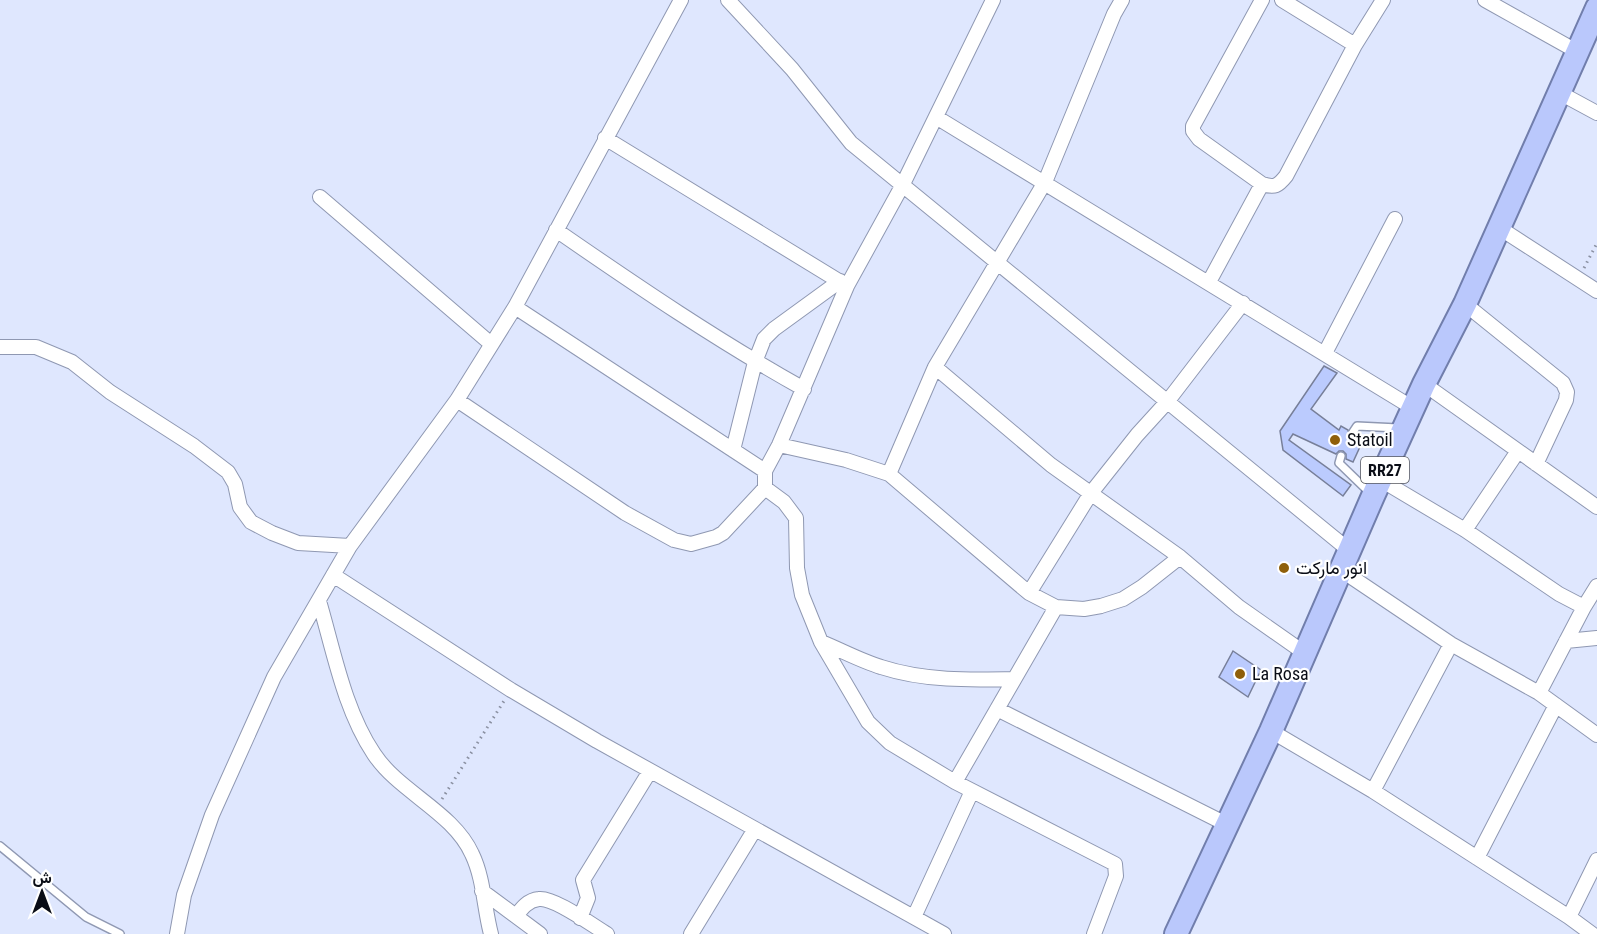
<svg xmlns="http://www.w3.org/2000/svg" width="1597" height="934" font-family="'Roboto Condensed',Vazirmatn,sans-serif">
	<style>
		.building { fill: #bbcbfe; stroke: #777f99; stroke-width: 1.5 }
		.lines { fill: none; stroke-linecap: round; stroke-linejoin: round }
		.service-casing { stroke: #8f98b2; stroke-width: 10 }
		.minor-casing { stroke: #8f98b2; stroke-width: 16 }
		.trunk-casing { stroke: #717eac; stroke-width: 26 }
		.path { stroke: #8a90a1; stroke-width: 3; stroke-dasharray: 1.5 4.5; stroke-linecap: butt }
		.service { stroke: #fff; stroke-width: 7 }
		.minor { stroke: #fff; stroke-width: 14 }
		.trunk { stroke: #bac8fc; stroke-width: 22 }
		.poi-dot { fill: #8f5f0a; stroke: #fff; stroke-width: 2 }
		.labels { text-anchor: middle; stroke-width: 4.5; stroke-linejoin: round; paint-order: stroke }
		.shield { fill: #fff; stroke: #54565c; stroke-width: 1.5 }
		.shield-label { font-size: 16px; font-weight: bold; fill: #0a0d16 }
		.poi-label { font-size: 18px; fill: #0a0d16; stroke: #fff; text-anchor: start }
	</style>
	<rect width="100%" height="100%" fill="#dfe7fe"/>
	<path class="building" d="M 1324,366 L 1337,373 L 1311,409 L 1339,430 L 1341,426 L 1348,430 L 1350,437 L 1355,437 L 1358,435 L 1364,438 L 1353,462 L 1346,459 L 1346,454 L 1343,451 L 1339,451 L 1336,454 L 1293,434 L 1289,440 L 1351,485 L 1343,496 L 1283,450 L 1280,431 Z
		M 1233,651 L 1261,670 L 1248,697 L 1219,677 Z"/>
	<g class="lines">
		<g class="service-casing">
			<path id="service" d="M 1353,432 L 1357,426 L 1398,428
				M 1341,456 L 1339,463 L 1371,494
				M 0,846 L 86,917 L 120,934"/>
		</g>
		<g class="minor-casing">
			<path id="minor" d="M 728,0 L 792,69 L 851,143 L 1350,551
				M 993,0 L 902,186 L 847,286 L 779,445 L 765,471 L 765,488 L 784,502 L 796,518 L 797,568 L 802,595 L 821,642 L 868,722 L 890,743 L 955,782 L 1115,864 L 1116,876 L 1094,934
				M 1262,0 L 1193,126 L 1193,131 L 1199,139 L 1262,184 C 1275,188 1278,186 1286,176 L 1355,45 L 1383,0
				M 1282,0 L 1355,45
				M 1485,0 L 1578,52
				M 1560,93 L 1597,113
				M 936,117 L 1413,408
				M 605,138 L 847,286
				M 320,197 L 490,343
				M 1498,227 L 1597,291
				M 556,230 C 637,286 718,341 804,389
				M 1209,282 L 1262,184
				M 1465,304 L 1563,383 L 1567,392 L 1566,400 L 1536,464
				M 515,307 L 765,471
				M 0,347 L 36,347 L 72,362 L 110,392 L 194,446 L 228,472 L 235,484 L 240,507 L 251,522 L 272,533 L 298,543 L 350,546
				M 1325,353 L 1395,219
				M 935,367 L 1051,465 L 1180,557 L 1239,607 L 1306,654
				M 1424,384 L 1597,507
				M 457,400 L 625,513 L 674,540 L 691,544 L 716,537 L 723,533 L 765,488
				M 779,445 L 846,460 L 889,474 L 1029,593 L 1056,607 L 1084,609 L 1101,606 L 1123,599 L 1142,587 L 1180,557
				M 733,450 L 755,362 L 764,339 L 774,329 L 840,281
				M 889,474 L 935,367 L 1045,182 L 1114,14 L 1122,0
				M 1381,480 L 1465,530 L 1559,594 L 1584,607
				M 1465,530 L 1518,451
				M 1341,570 L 1451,644 L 1539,693 L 1597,735
				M 333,575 L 511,690 L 597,741 L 944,934
				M 1029,593 L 1091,493 L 1137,435 L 1167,402 L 1243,303
				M 319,601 C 334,652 344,709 374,754 C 399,792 453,812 472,854 C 484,879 484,908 491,934
				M 1566,641 L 1597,638
				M 821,642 C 841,650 861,661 881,667 C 924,681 969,680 1014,679
				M 1539,693 L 1584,607 L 1597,586
				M 997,709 L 1226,824
				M 1271,731 L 1373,791 L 1569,917 L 1592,934
				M 955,782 L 1056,607
				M 1373,791 L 1451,644
				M 1477,858 L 1556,705
				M 482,891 L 540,934
				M 516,916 C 522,908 528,900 539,899 C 554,897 592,925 607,934
				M 914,917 L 972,791
				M 1569,917 L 1597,860
				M 580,918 L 588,898 L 583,880 L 650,771
				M 177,934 L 184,895 L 212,815 L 274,677 L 350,546 L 457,400 L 515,307 L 681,0
				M 691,934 L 755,829"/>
		</g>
		<g class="trunk-casing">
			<path id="trunk" d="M 1176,934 L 1271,731 L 1373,496 L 1424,384 L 1465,304 L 1597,8"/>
		</g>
		<path class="path" d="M 1584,268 L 1597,243
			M 442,799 L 504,701"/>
		<use href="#service" class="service"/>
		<use href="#minor" class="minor"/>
		<use href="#trunk" class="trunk"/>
	</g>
	<g class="poi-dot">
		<circle cx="1335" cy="440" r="6"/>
		<circle cx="1284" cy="568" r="6"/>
		<circle cx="1240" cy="674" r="6"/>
	</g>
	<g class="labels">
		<rect class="shield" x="1361" y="457" width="48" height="26" rx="4.5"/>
		<g class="shield-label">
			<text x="1385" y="476">RR27</text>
		</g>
		<g class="poi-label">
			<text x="1347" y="446">Statoil</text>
			<text x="1296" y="574">انور ماركت</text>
			<text x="1252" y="680">La Rosa</text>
		</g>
	</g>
	<g transform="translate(42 892)" stroke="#ffffff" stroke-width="4.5" paint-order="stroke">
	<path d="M0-4.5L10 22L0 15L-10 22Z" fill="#0a0d16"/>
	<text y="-9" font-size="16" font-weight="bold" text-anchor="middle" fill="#0a0d16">ش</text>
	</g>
</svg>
